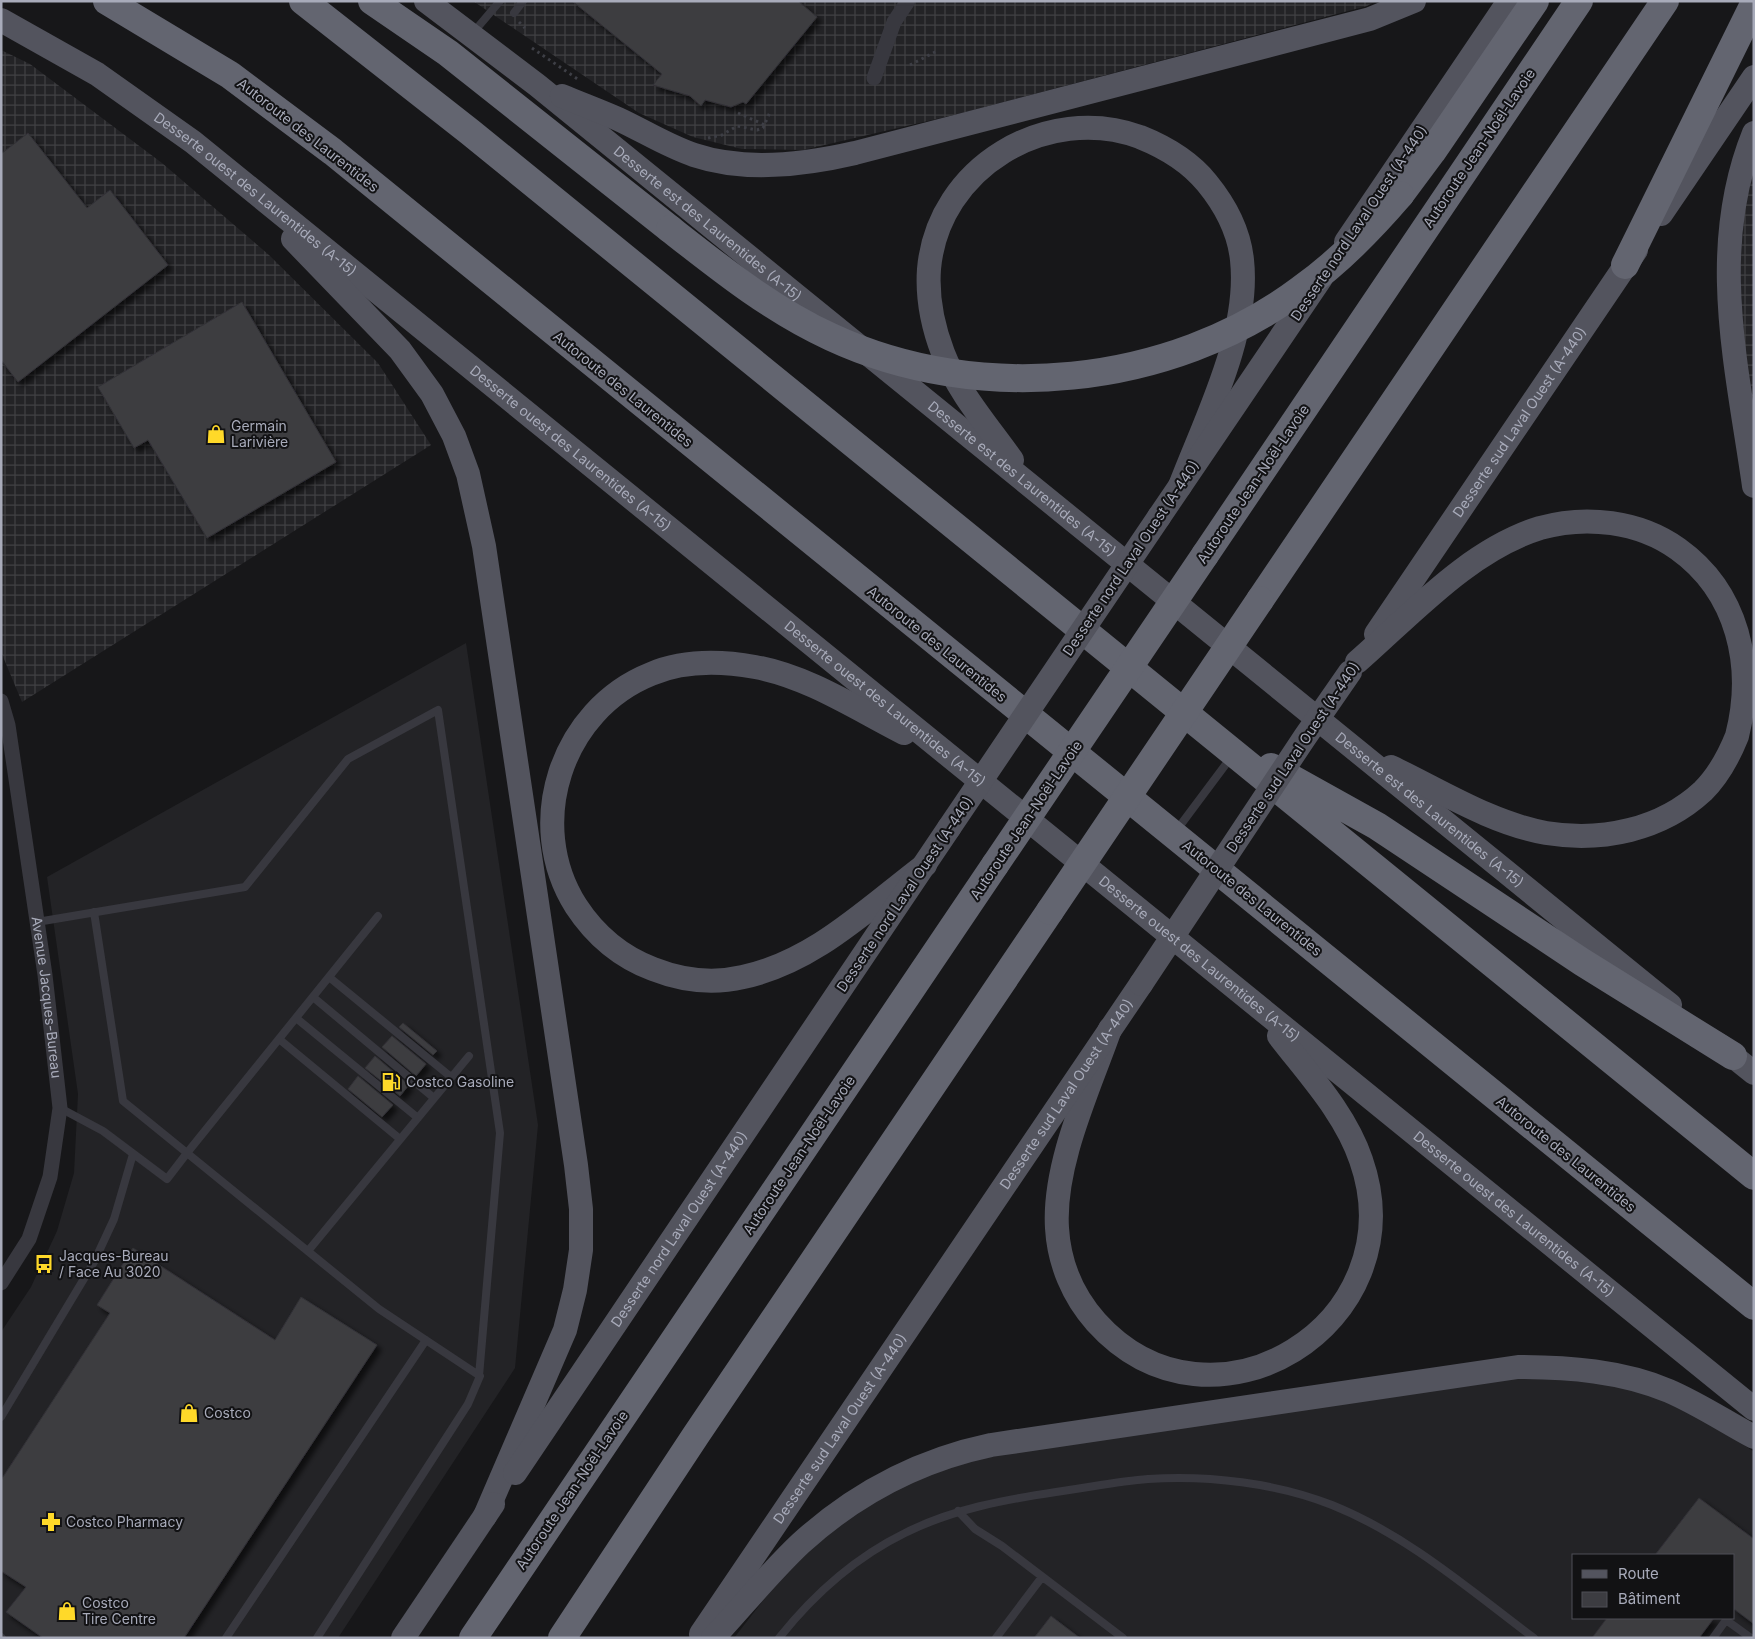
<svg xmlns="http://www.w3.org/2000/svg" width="1755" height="1639" font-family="Inter,sans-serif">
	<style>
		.built { fill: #232326; fill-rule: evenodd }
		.industrial { fill: url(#industrial-grid) }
		.building { fill: #3c3c41; stroke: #323136; filter: url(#shadow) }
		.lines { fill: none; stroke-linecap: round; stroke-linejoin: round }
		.path { stroke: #3e3f46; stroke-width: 3; stroke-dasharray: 2.5 4; stroke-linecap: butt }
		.service { stroke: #38383f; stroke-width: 8 }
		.minor { stroke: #38383f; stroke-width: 15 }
		.primary { stroke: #53545e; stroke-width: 24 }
		.motorway { stroke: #636570; stroke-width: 28 }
		.primary-bridge { stroke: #53545e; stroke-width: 24 }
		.motorway-bridge { stroke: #636570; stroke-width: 28 }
		.labels { text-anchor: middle; stroke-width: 4; stroke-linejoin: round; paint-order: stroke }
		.street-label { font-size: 14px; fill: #a8abba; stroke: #121214 }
		.poi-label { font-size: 14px; fill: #a8abba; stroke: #121214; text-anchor: start }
	</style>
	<defs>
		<pattern id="industrial-grid" width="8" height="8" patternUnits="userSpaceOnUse" patternTransform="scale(1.25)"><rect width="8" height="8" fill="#232326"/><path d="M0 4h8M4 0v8" fill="none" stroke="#404043"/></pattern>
		<filter id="shadow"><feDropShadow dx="4.5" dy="4.5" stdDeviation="2.5" flood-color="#0009"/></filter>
	</defs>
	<rect width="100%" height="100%" fill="#171719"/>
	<path class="built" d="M 466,643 L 538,1125 L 515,1368 L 338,1638 L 1,1638 L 1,1332 L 31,1287 L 57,1231 L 74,1173 L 78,1094 L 47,877 Z
		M 1563,1375 L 1651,1393 L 1730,1435 L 1754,1452 L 1754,1638 L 734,1638 L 793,1562 L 857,1508 L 961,1459 L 1468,1381 ZM 1574,1555 L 1734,1555 L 1734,1618 L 1574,1618 Z"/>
	<path class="industrial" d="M 473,1 L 1376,1 L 1367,6 L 958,114 L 803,150 L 742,149 L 693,137 L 639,113 Z
		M 1,50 L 30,64 L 162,163 L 269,255 L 378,363 L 431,445 L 22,702 L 1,652 Z
		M 1754,154 L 1754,426 L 1738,299 L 1747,175 Z"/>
	<path class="building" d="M 572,1 L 798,1 L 817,17 L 746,104 L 743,102 L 731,107 L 705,100 L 701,106 L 690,96 L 653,85 L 662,74 Z
		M 28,133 L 87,208 L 110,190 L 168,265 L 18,382 L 1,360 L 1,154 Z
		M 242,302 L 336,462 L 207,538 L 148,440 L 134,448 L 98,387 Z
		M 403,1023 L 437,1051 L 433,1055 L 399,1027 Z
		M 392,1036 L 426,1064 L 416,1076 L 382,1047 Z
		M 375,1056 L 409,1085 L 400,1096 L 365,1068 Z
		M 358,1076 L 393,1105 L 382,1117 L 348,1089 Z
		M 133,1248 L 275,1340 L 301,1297 L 377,1345 L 184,1638 L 43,1638 L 6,1612 L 26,1587 L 1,1571 L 1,1480 L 110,1313 L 97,1305 Z
		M 1699,1498 L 1754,1539 L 1754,1624 L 1734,1609 L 1734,1555 L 1655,1555 Z
		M 1051,1616 L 1080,1638 L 1034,1638 Z
		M 1607,1618 L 1714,1618 L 1699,1638 L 1592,1638 Z"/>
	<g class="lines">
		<path class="path" d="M 519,22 L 525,28
			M 532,48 L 579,80
			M 910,65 L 937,51
			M 738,113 L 765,125
			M 708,138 L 722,135 L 737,126 L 757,130 L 763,128 L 770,112"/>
		<path class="service" d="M 514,13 L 523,1
			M 472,34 L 500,1
			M 1176,831 L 1232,756
			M 94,912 L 123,1101 L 187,1153 L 378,916
			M 37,922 L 245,887 L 348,759 L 438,710 L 500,1133 L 479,1376
			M 329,977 L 451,1077
			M 313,997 L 434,1098
			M 296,1018 L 418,1118
			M 279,1039 L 400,1139
			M 60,1108 L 103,1131 L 167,1179 L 187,1153 L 379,1309 L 480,1376 L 468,1404 L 317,1638
			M 308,1251 L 469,1056
			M 1,1417 L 94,1262 L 114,1219 L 133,1154
			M 958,1511 L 975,1529 L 1002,1546 L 1123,1638
			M 1,1637 L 2,1638
			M 226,1638 L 426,1340
			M 779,1638 C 814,1594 854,1558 905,1533 C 953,1509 1003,1500 1056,1492 C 1087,1488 1118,1481 1148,1479 C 1209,1475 1276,1483 1332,1505 C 1407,1535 1470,1590 1534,1638
			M 996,1638 L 1042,1577
			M 1713,1638 L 1726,1620 L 1751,1638"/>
		<g class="minor">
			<path d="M 874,78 L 894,22 L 908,1"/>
			<path id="s1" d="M 1,701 L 8,725 L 45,975 L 60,1108 L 50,1177 L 29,1239 L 1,1283"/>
		</g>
		<g class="primary">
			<path id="s2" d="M 426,1 L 537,85 L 1670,1005"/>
			<path id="s3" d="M 1,20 L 97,74 L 193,142 L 1754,1409"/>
			<path d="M 562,96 C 581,104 600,111 618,119 C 644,131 667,146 694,155 C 745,172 803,165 855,153 L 1370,19 L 1414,1"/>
			<path d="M 1754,133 C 1707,249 1737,366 1754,486"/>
			<path d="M 1661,214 L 1754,77"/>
			<path d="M 293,239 L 400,350 L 432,394 L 454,436 L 468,474 L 484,546 L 576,1165 L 581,1209 L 581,1250 L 575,1290 L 565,1330 L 485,1516"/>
			<path d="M 1346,242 L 1509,1"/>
			<path d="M 1012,460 C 988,426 958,392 943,353 C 933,327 927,297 929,269 C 938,167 1047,103 1140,137 C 1165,147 1190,162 1207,183 C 1225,205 1239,231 1242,260 C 1250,333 1206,418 1180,486"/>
			<path d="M 1159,517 L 1321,278"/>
			<path id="s4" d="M 1376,634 L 1636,250"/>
			<path d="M 1357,662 C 1412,614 1469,550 1540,528 C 1586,515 1639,521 1678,549 C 1738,592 1755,666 1737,736 C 1729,756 1718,776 1703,791 C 1661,830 1602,842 1546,833 C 1491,823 1441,791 1391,767"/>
			<path d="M 904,733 C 857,709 807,676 755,667 C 721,661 684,660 651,674 C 561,710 524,824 576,906 C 595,935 621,957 653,969 C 681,980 713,984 743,977 C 814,962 868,908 925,865"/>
			<path d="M 1110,1029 C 1089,1089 1053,1164 1057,1228 C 1059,1263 1073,1296 1096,1322 C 1212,1451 1418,1323 1361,1160 C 1345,1113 1309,1075 1279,1036"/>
			<path d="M 1719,1045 L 1754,1073"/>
			<path id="s5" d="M 515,1473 L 949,828"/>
			<path id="s6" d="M 701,1634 L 1141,984"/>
			<path d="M 403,1638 L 493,1504"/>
			<path d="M 713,1638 C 742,1607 770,1572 801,1543 C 855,1494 920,1460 991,1445 L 1518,1367 C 1568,1367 1622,1371 1669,1391 C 1699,1404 1726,1422 1754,1437"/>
		</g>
		<path class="motorway" d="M 107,1 L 230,75 L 333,152 L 1754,1306
			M 303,1 L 470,132 L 1754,1176
			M 372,1 L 448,53 L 670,229
			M 1400,195 L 1432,152 L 1535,1
			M 1625,265 L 1754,4
			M 1205,555 L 1579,1
			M 1260,600 L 1665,1
			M 1271,767 L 1377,826 L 1582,962 L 1733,1056
			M 473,1638 L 995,865
			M 562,1638 L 696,1435 L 1050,911"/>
		<path class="primary-bridge" d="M 949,828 L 1159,517
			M 1141,984 L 1305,737 L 1350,672"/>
		<path class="motorway-bridge" d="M 670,229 C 721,269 772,310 831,337 C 979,406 1170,387 1301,289 C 1339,262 1370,230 1400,195
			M 995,865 L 1205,555
			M 1050,911 L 1260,600"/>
	</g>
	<defs>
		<g id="shop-bare" transform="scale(1.5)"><path d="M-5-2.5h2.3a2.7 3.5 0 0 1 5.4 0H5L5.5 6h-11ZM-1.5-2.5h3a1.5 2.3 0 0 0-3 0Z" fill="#ffd929" stroke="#121214" stroke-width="2.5" paint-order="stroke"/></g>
		<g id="fuel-bare" transform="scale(1.5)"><path d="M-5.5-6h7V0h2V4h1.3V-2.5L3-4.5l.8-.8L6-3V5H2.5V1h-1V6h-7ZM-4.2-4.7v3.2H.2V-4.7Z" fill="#ffd929" stroke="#121214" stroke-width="2.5" paint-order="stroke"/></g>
		<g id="bus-bare" transform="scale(1.5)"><path d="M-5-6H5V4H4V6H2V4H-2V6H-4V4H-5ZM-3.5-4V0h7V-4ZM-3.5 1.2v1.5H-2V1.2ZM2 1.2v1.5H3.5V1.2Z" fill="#ffd929" stroke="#121214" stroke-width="2.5" paint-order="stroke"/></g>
		<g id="pharmacy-bare" transform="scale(1.5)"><path d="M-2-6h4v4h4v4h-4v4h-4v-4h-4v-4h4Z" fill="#ffd929" stroke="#121214" stroke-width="2.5" paint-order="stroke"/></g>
	</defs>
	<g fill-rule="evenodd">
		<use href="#shop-bare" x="216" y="434"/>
		<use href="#fuel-bare" x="391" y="1082"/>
		<use href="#bus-bare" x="44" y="1264"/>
		<use href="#shop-bare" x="189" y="1413"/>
		<use href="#pharmacy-bare" x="51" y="1522"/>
		<use href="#shop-bare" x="67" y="1611"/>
	</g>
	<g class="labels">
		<g class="street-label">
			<text transform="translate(308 135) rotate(38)" y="5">Autoroute des Laurentides</text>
			<text transform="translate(1479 148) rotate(-56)" y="5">Autoroute Jean-Noël-Lavoie</text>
			<text dy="5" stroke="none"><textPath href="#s3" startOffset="309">Desserte ouest des Laurentides (A-15)</textPath></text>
			<text dy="5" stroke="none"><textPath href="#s2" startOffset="359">Desserte est des Laurentides (A-15)</textPath></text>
			<text transform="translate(1359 223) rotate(-56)" y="5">Desserte nord Laval Ouest (A-440)</text>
			<text transform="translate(623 389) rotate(39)" y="5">Autoroute des Laurentides</text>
			<text dy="5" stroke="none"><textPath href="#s4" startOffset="256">Desserte sud Laval Ouest (A-440)</textPath></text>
			<text dy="5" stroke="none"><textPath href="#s3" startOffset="714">Desserte ouest des Laurentides (A-15)</textPath></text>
			<text dy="5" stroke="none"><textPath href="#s2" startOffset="764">Desserte est des Laurentides (A-15)</textPath></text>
			<text transform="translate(1253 484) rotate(-56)" y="5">Autoroute Jean-Noël-Lavoie</text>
			<text transform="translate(1131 558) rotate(-56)" y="5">Desserte nord Laval Ouest (A-440)</text>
			<text transform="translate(937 644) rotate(39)" y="5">Autoroute des Laurentides</text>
			<text dy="5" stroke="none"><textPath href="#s3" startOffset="1119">Desserte ouest des Laurentides (A-15)</textPath></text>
			<text transform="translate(1293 757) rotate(-56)" y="5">Desserte sud Laval Ouest (A-440)</text>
			<text dy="5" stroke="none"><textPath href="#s2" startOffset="1289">Desserte est des Laurentides (A-15)</textPath></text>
			<text transform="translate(1026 820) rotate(-56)" y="5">Autoroute Jean-Noël-Lavoie</text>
			<text transform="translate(905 894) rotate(-56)" y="5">Desserte nord Laval Ouest (A-440)</text>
			<text transform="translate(1252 898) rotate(39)" y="5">Autoroute des Laurentides</text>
			<text dy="5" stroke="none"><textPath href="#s3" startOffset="1524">Desserte ouest des Laurentides (A-15)</textPath></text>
			<text dy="5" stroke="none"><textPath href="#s1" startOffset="300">Avenue Jacques-Bureau</textPath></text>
			<text dy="5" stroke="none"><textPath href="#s6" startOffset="652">Desserte sud Laval Ouest (A-440)</textPath></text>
			<text transform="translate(1566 1154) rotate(39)" y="5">Autoroute des Laurentides</text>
			<text transform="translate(799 1155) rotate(-56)" y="5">Autoroute Jean-Noël-Lavoie</text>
			<text dy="5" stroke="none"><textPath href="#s3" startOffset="1929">Desserte ouest des Laurentides (A-15)</textPath></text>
			<text dy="5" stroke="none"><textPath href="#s5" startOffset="294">Desserte nord Laval Ouest (A-440)</textPath></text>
			<text dy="5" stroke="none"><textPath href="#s6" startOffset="248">Desserte sud Laval Ouest (A-440)</textPath></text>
			<text transform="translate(572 1490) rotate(-56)" y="5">Autoroute Jean-Noël-Lavoie</text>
		</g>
		<g class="poi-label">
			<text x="231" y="431">Germain<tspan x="231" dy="16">Larivière</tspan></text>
			<text x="406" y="1087">Costco Gasoline</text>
			<text x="59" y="1261">Jacques-Bureau<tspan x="59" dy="16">/ Face Au 3020</tspan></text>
			<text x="204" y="1418">Costco</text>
			<text x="66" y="1527">Costco Pharmacy</text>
			<text x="82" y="1608">Costco<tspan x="82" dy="16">Tire Centre</tspan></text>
		</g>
	</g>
	<rect width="1755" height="1639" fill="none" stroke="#a8abba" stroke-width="5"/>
	<rect x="1572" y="1554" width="162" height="65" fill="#121214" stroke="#4e4f56"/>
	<rect x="1582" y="1570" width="25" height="8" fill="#53545e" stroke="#4e4f56"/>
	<text x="1618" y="1579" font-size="15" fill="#a8abba">Route</text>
	<rect x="1582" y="1592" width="25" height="15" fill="#3c3c41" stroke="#4e4f56"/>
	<text x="1618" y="1604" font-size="15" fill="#a8abba">Bâtiment</text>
</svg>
